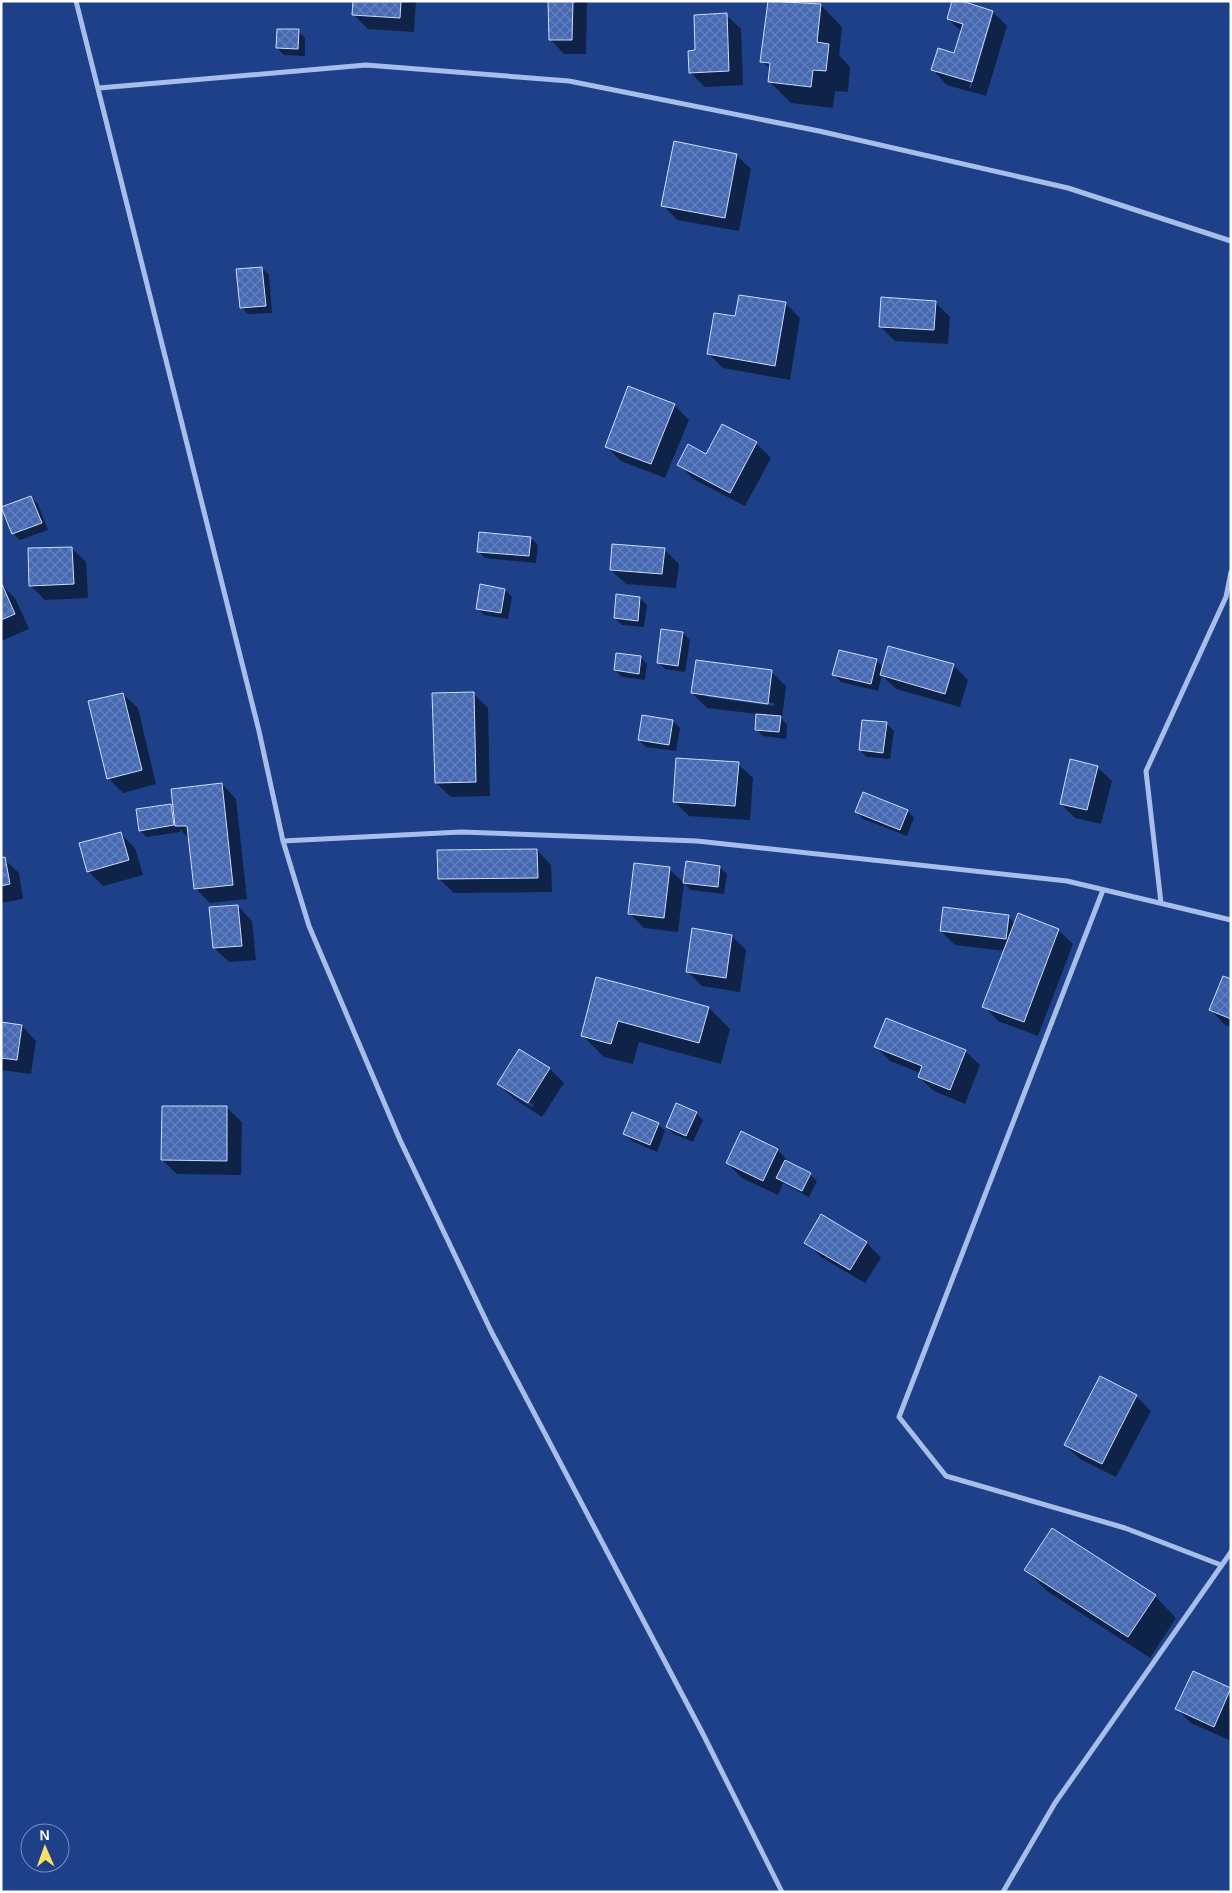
<svg xmlns="http://www.w3.org/2000/svg" width="1232" height="1893" font-family="Helvetica,sans-serif">
	<style>
		.shadow { fill: #0007; fill-rule: evenodd }
		.building { fill: url(#building-cross-hatch); stroke: #ccdbf8 }
		.lines { fill: none; stroke-linecap: round; stroke-linejoin: round }
		.minor { stroke: #a7beeb; stroke-width: 5 }
	</style>
	<defs>
		<pattern id="building-cross-hatch" width="8" height="8" patternUnits="userSpaceOnUse" patternTransform="scale(1.25)"><rect width="8" height="8" fill="#4669b1"/><path d="M0 0l8 8M0 8l8-8" fill="none" stroke="#6280bd"/></pattern>
	</defs>
	<rect width="100%" height="100%" fill="#1d4088"/>
	<path class="shadow" d="M 354,1 L 416,1 L 414,32 L 368,29 L 353,14 Z
		M 550,1 L 587,1 L 586,54 L 564,54 L 550,39 Z
		M 769,1 L 804,1 L 806,4 L 821,5 L 842,27 L 839,55 L 850,67 L 848,92 L 835,91 L 833,108 L 791,103 L 770,82 L 771,70 L 762,61 Z
		M 993,12 L 1007,26 L 986,96 L 947,85 L 933,70 L 955,55 L 962,32 L 948,19 ZM 989,19 L 992,19 L 971,88 L 969,88 Z
		M 726,15 L 741,29 L 743,85 L 705,87 L 690,72 L 697,52 Z
		M 298,31 L 305,38 L 305,56 L 284,55 L 277,48 Z
		M 736,155 L 751,169 L 739,231 L 677,220 L 663,205 Z
		M 262,268 L 269,275 L 272,313 L 248,314 L 241,307 Z
		M 935,302 L 950,317 L 948,344 L 895,341 L 881,327 Z
		M 786,304 L 800,318 L 790,380 L 723,368 L 709,354 L 736,318 Z
		M 674,405 L 689,420 L 665,478 L 621,461 L 606,446 Z
		M 756,443 L 771,458 L 745,506 L 693,479 L 679,464 Z
		M 31,497 L 38,504 L 48,530 L 20,540 L 13,533 Z
		M 531,538 L 538,545 L 536,563 L 485,558 L 478,551 Z
		M 72,548 L 86,562 L 88,598 L 45,600 L 30,585 Z
		M 664,549 L 679,564 L 676,588 L 626,584 L 611,570 Z
		M 1,584 L 15,598 L 29,629 L 1,641 Z
		M 505,590 L 512,597 L 508,619 L 484,615 L 477,608 Z
		M 640,598 L 647,605 L 644,627 L 622,625 L 615,618 Z
		M 683,633 L 690,640 L 685,672 L 665,669 L 658,662 Z
		M 640,657 L 647,664 L 645,680 L 622,677 L 615,670 Z
		M 876,660 L 883,667 L 953,665 L 968,680 L 960,707 L 896,689 L 882,675 L 878,691 L 841,682 L 834,675 Z
		M 771,672 L 786,686 L 782,719 L 787,725 L 786,739 L 763,736 L 756,729 L 757,714 L 707,708 L 692,693 ZM 707,694 L 774,703 L 774,706 L 707,697 Z
		M 473,693 L 488,708 L 490,796 L 451,797 L 436,783 Z
		M 123,694 L 138,708 L 156,784 L 123,793 L 108,778 Z
		M 673,721 L 680,728 L 676,751 L 646,747 L 639,740 Z
		M 887,724 L 894,731 L 890,759 L 867,757 L 860,750 Z
		M 738,764 L 753,778 L 750,820 L 689,816 L 674,801 Z
		M 1097,767 L 1112,781 L 1101,824 L 1075,818 L 1061,804 Z
		M 222,784 L 236,799 L 247,899 L 210,903 L 195,888 L 189,839 L 180,829 L 180,832 L 147,837 L 140,830 L 170,805 L 175,810 Z
		M 908,811 L 914,818 L 907,836 L 863,819 L 856,812 Z
		M 120,833 L 135,848 L 143,875 L 103,886 L 88,871 Z
		M 537,850 L 551,865 L 552,892 L 454,893 L 439,879 Z
		M 1,859 L 4,859 L 19,873 L 23,899 L 1,903 Z
		M 720,867 L 727,874 L 724,894 L 691,890 L 684,883 Z
		M 669,869 L 684,883 L 678,932 L 644,928 L 629,913 Z
		M 238,906 L 252,921 L 256,960 L 229,962 L 214,948 Z
		M 1008,916 L 1015,924 L 1058,930 L 1073,944 L 1038,1036 L 998,1021 L 984,1006 L 1005,951 L 955,945 L 941,931 Z
		M 732,936 L 746,950 L 740,992 L 702,986 L 687,971 Z
		M 597,978 L 709,1008 L 730,1029 L 721,1064 L 639,1042 L 633,1064 L 604,1057 L 582,1035 Z
		M 1231,980 L 1231,1027 L 1225,1025 L 1211,1010 Z
		M 1,1024 L 22,1026 L 36,1041 L 31,1074 L 1,1070 Z
		M 876,1047 L 965,1051 L 980,1065 L 965,1104 L 934,1091 L 919,1077 L 920,1073 L 890,1061 Z
		M 549,1068 L 564,1083 L 542,1117 L 513,1098 L 498,1084 ZM 513,1093 L 534,1105 L 532,1107 L 513,1096 Z
		M 227,1108 L 242,1122 L 241,1175 L 177,1174 L 162,1160 Z
		M 696,1113 L 703,1120 L 693,1142 L 674,1134 L 667,1127 Z
		M 658,1124 L 665,1131 L 657,1152 L 632,1141 L 625,1134 Z
		M 741,1133 L 778,1150 L 792,1165 L 810,1174 L 817,1181 L 809,1197 L 783,1183 L 778,1195 L 742,1178 L 727,1163 Z
		M 822,1216 L 867,1243 L 881,1258 L 865,1283 L 821,1257 L 806,1242 Z
		M 1136,1396 L 1151,1411 L 1116,1477 L 1080,1459 L 1065,1445 Z
		M 1026,1570 L 1155,1596 L 1176,1618 L 1150,1658 L 1047,1591 Z
		M 1194,1672 L 1231,1689 L 1231,1736 L 1229,1740 L 1191,1723 L 1177,1709 Z"/>
	<path class="building" d="M 353,1 L 401,1 L 400,18 L 352,15 Z
		M 548,1 L 573,1 L 572,40 L 549,40 Z
		M 768,1 L 821,4 L 817,42 L 829,44 L 826,71 L 813,70 L 811,87 L 768,82 L 770,63 L 760,62 Z
		M 952,1 L 962,1 L 993,11 L 972,82 L 931,70 L 938,48 L 954,53 L 963,24 L 947,19 Z
		M 727,13 L 729,71 L 689,73 L 688,51 L 695,50 L 694,15 Z
		M 277,29 L 299,29 L 298,49 L 276,48 Z
		M 674,141 L 737,154 L 725,218 L 661,206 Z
		M 262,267 L 266,306 L 240,308 L 236,269 Z
		M 739,295 L 786,302 L 775,366 L 707,354 L 714,313 L 735,316 Z
		M 881,297 L 936,301 L 934,330 L 879,327 Z
		M 628,386 L 675,404 L 651,464 L 605,447 Z
		M 722,424 L 757,442 L 730,493 L 677,465 L 688,444 L 706,454 Z
		M 31,496 L 42,523 L 12,534 L 1,507 Z
		M 479,532 L 531,537 L 529,556 L 477,552 Z
		M 612,544 L 665,548 L 662,574 L 610,570 Z
		M 72,547 L 74,584 L 29,586 L 28,548 Z
		M 1,582 L 15,614 L 1,620 Z
		M 480,584 L 505,589 L 501,613 L 476,609 Z
		M 616,594 L 640,597 L 638,621 L 614,618 Z
		M 661,629 L 683,632 L 678,666 L 657,663 Z
		M 888,646 L 954,664 L 945,694 L 880,675 Z
		M 839,650 L 877,659 L 871,684 L 832,675 Z
		M 616,653 L 641,656 L 639,674 L 614,670 Z
		M 696,660 L 772,670 L 768,704 L 691,693 Z
		M 474,692 L 476,782 L 435,783 L 432,693 Z
		M 123,693 L 142,770 L 107,779 L 88,701 Z
		M 756,714 L 781,716 L 779,732 L 755,730 Z
		M 642,715 L 673,720 L 669,745 L 638,740 Z
		M 862,720 L 887,722 L 883,753 L 859,750 Z
		M 676,758 L 739,762 L 735,806 L 673,802 Z
		M 1070,759 L 1098,766 L 1087,810 L 1060,804 Z
		M 222,783 L 233,885 L 194,889 L 187,826 L 175,826 L 171,789 Z
		M 863,792 L 908,810 L 900,830 L 855,812 Z
		M 171,804 L 174,825 L 139,831 L 136,809 Z
		M 121,832 L 129,860 L 87,872 L 79,843 Z
		M 537,849 L 538,878 L 438,879 L 437,850 Z
		M 5,857 L 10,884 L 1,886 L 1,858 Z
		M 686,861 L 720,866 L 718,887 L 683,883 Z
		M 634,863 L 670,867 L 664,918 L 628,914 Z
		M 238,905 L 242,946 L 213,948 L 209,907 Z
		M 943,907 L 1009,915 L 1006,939 L 940,931 Z
		M 1018,913 L 1059,929 L 1024,1022 L 982,1007 Z
		M 692,928 L 732,935 L 726,978 L 686,972 Z
		M 1223,976 L 1231,979 L 1231,1019 L 1209,1010 Z
		M 596,977 L 709,1007 L 699,1043 L 618,1021 L 611,1044 L 581,1036 Z
		M 886,1018 L 966,1050 L 950,1090 L 918,1077 L 922,1066 L 874,1047 Z
		M 1,1022 L 22,1025 L 17,1060 L 1,1058 Z
		M 519,1049 L 550,1068 L 528,1103 L 497,1084 Z
		M 676,1103 L 697,1112 L 686,1136 L 666,1127 Z
		M 162,1106 L 227,1106 L 227,1161 L 161,1160 Z
		M 632,1112 L 659,1123 L 650,1145 L 623,1134 Z
		M 741,1131 L 778,1149 L 763,1181 L 726,1163 Z
		M 785,1160 L 811,1173 L 802,1191 L 776,1178 Z
		M 821,1214 L 867,1242 L 850,1270 L 804,1243 Z
		M 1100,1376 L 1137,1395 L 1102,1464 L 1064,1445 Z
		M 1052,1528 L 1156,1595 L 1128,1637 L 1024,1570 Z
		M 1193,1671 L 1231,1688 L 1214,1727 L 1175,1709 Z"/>
	<g class="lines">
		<path class="minor" d="M 76,1 L 259,731 L 283,841 L 309,926 L 400,1140 L 491,1331 L 703,1734 L 782,1892
			M 99,88 L 366,65 L 569,81 L 819,131 L 1068,188 L 1231,241
			M 283,841 L 461,832 L 697,841 L 1067,881 L 1231,920
			M 1103,890 L 899,1417 L 946,1476 L 1125,1528 L 1221,1565
			M 1161,903 L 1146,771 L 1226,597 L 1231,572
			M 1003,1892 L 1055,1803 L 1231,1552"/>
	</g>
	<rect width="1232" height="1893" fill="none" stroke="#ffffff" stroke-width="5"/>
	<g transform="translate(45 1848) rotate(358)"><circle r="24" fill="#1d4088" stroke="#778cb8"/>
	<path d="M0-4L9 19L0 12L-9 19Z" fill="#fbe066"/>
	<text y="-8" font-size="14" font-weight="bold" text-anchor="middle" fill="#ffffff">N</text>
	</g>
</svg>
